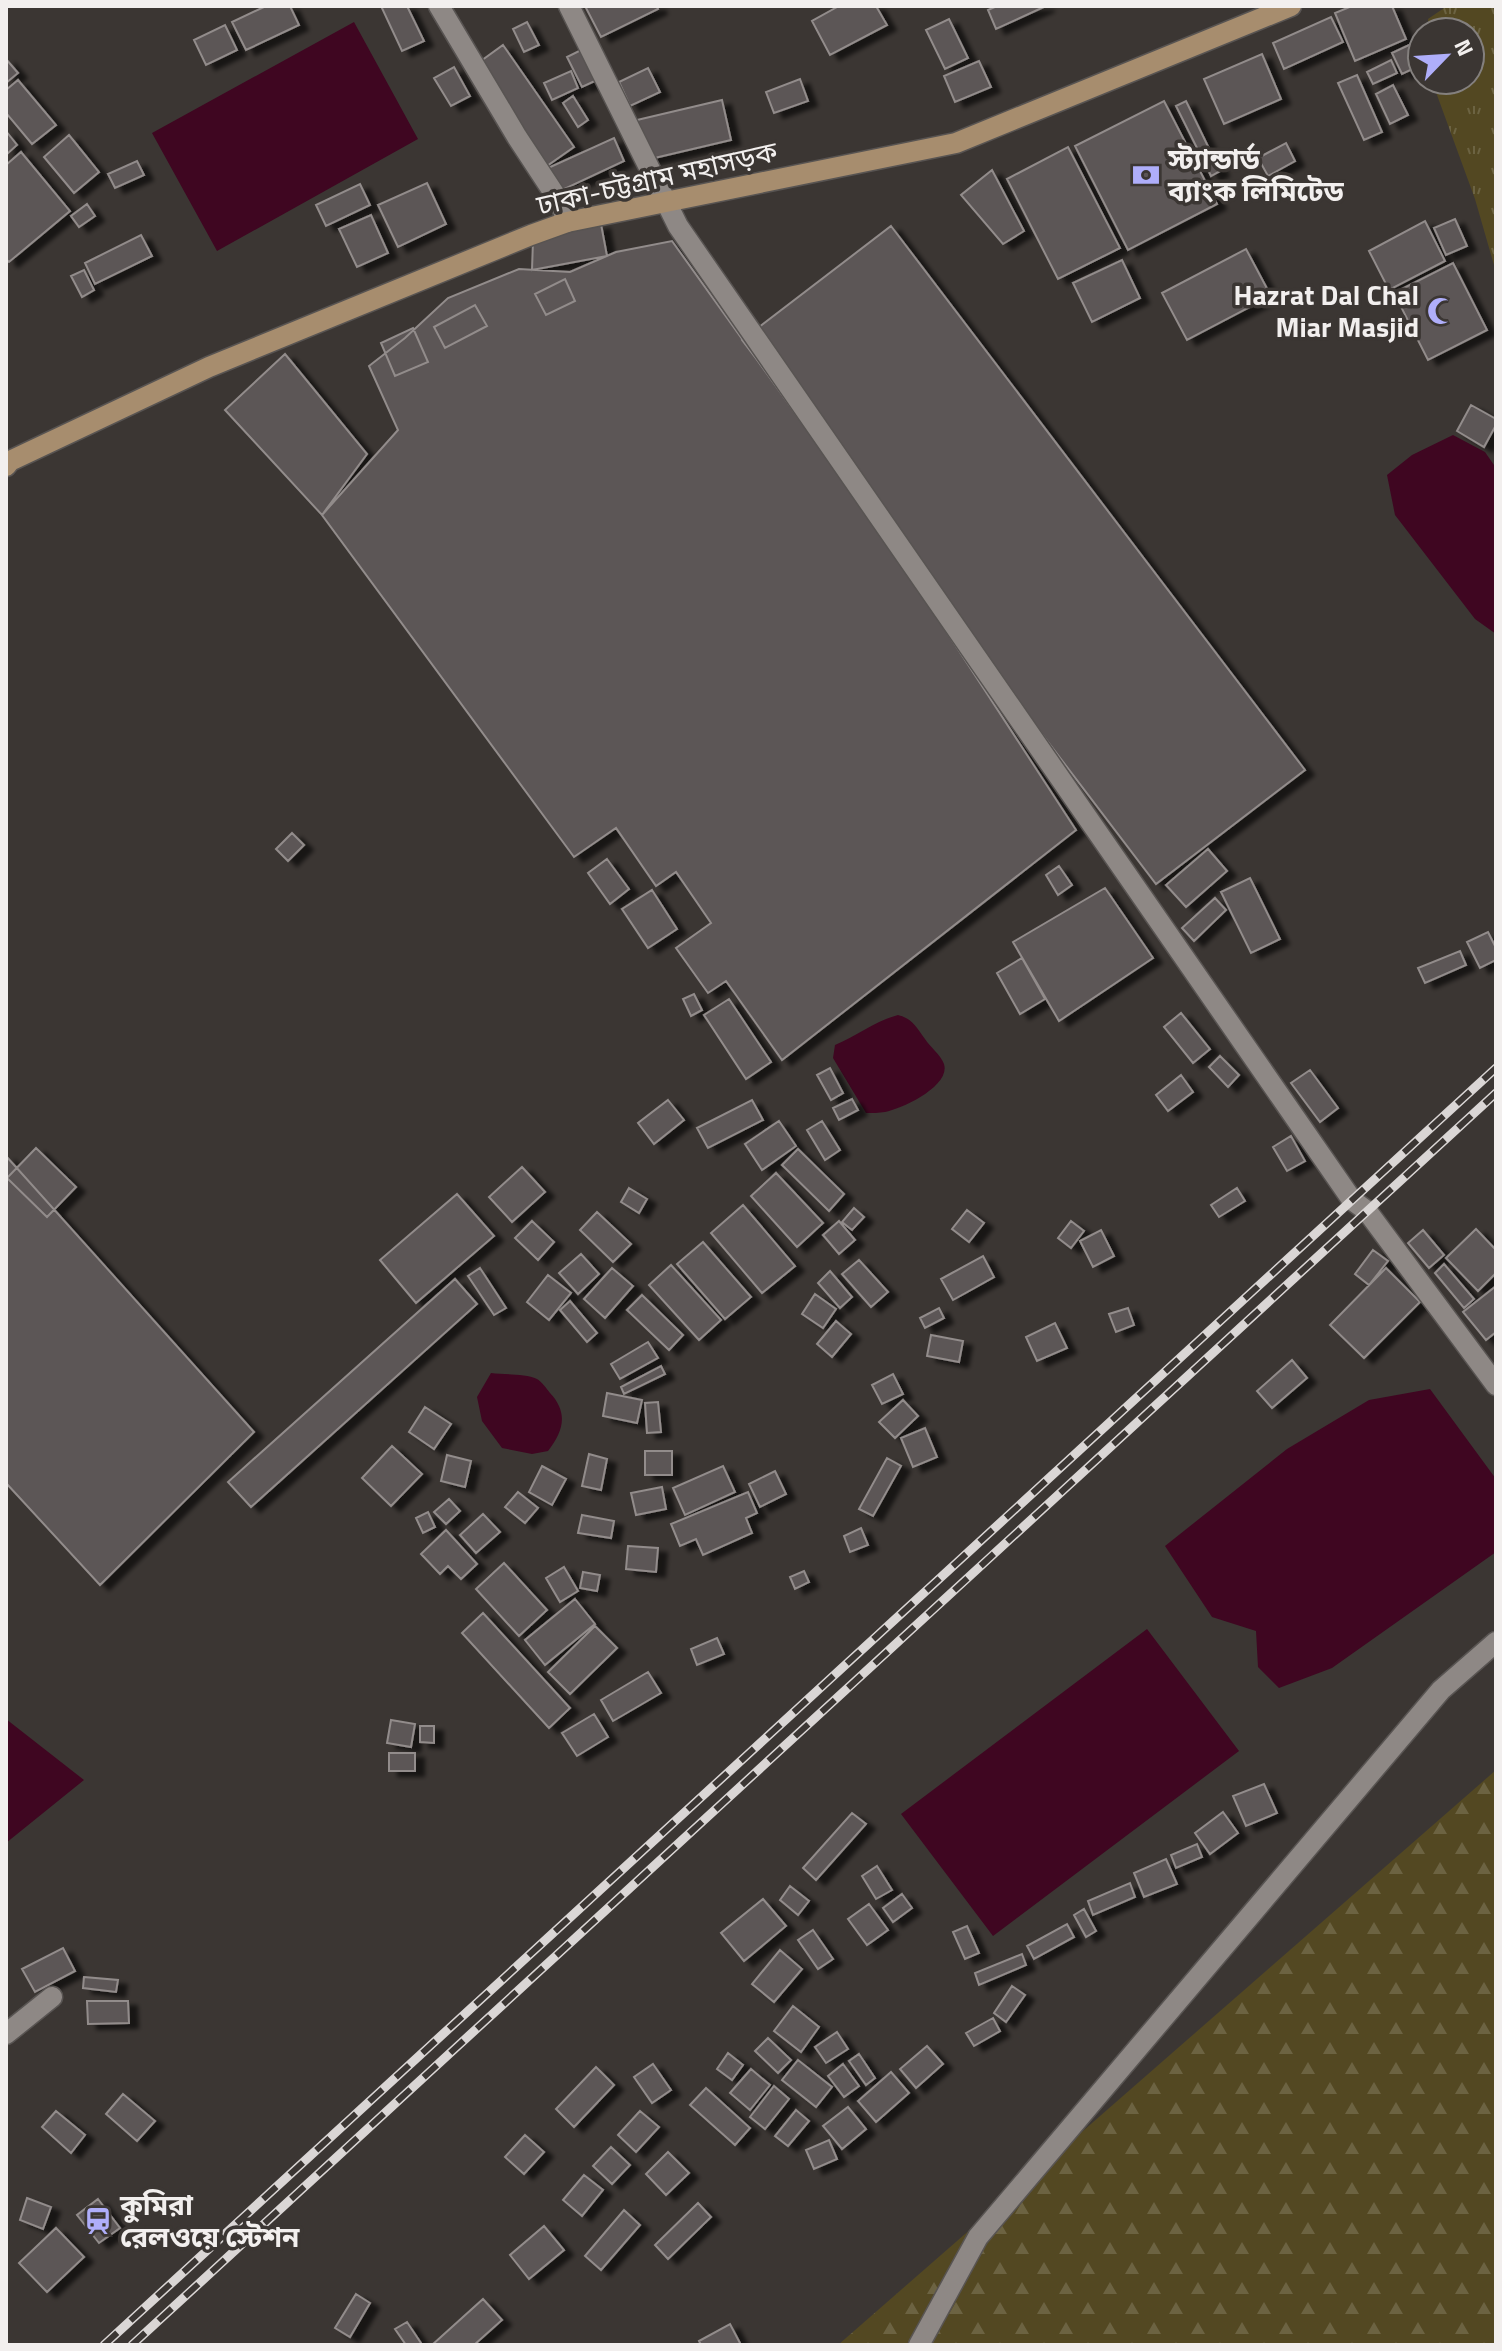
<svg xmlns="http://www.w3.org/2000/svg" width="1502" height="2351" font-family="'Titillium Web','Noto Sans Bengali',sans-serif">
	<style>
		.grass { fill: url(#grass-tufts) }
		.forest { fill: url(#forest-firs) }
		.water { fill: #3f0621 }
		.building { fill: #5c5656; stroke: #928c8b; stroke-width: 2; filter: url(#shadow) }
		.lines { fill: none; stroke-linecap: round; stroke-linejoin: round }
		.street-casing { stroke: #585452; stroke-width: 23 }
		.secondary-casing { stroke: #585452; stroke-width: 23 }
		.street { stroke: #8e8885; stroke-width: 20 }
		.secondary { stroke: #a78d6e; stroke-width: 20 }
		.rail-casing { stroke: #dad6d5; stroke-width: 9 }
		.rail { stroke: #3b3633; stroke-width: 6; stroke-dasharray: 18; stroke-linecap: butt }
		.labels { text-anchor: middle; stroke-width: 7; stroke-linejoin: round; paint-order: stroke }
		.poi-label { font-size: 28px; font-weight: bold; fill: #f2efee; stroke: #3b3633; text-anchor: start }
		.street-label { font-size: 28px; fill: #f2efee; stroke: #3b3633 }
	</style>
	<defs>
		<pattern id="grass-tufts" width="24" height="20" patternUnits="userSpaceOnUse" patternTransform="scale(2)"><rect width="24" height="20" fill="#534822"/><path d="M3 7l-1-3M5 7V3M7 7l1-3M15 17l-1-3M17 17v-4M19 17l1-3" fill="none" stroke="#6c6342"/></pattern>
		<pattern id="forest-firs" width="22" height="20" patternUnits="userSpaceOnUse" patternTransform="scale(2)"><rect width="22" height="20" fill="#534822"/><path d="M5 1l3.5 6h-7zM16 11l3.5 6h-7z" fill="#6c6342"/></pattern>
		<filter id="shadow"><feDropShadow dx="9" dy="5" stdDeviation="2" flood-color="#0009"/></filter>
	</defs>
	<rect width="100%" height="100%" fill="#3b3633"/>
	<path class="grass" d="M 1447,6 L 1496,6 L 1496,272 L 1475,199 L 1433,84 L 1432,80 L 1470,80 L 1470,32 L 1429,32 L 1428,19 Z"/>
	<path class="forest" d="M 1496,1770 L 1496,2345 L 838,2345 Z"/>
	<path class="water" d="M 354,22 L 418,139 L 217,251 L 152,133 Z
		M 1453,435 L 1485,452 L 1496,468 L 1496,634 L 1475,619 L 1395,515 L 1387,475 L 1412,455 Z
		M 898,1015 C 913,1019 916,1027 925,1039 C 930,1047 941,1055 944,1064 C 951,1086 902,1109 885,1112 C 879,1113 872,1113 866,1113 L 833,1058 L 835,1045 C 857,1036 875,1021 898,1015 Z
		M 491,1373 C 504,1375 525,1373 537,1379 C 541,1381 547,1389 550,1393 C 569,1413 563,1432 548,1451 L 532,1454 L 502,1448 L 482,1421 L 477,1397 Z
		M 1430,1389 L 1496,1479 L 1496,1552 L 1332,1668 L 1279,1688 L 1258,1667 L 1256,1631 L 1212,1617 L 1165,1546 L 1287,1449 L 1369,1400 Z
		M 1147,1629 L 1239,1751 L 993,1936 L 901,1814 Z
		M 6,1719 L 84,1780 L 6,1843 Z"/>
	<path class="building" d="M 266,6 L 290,6 L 299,25 L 246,50 L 232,22 Z
		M 381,6 L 407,6 L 424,41 L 402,51 Z
		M 585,6 L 657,6 L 658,9 L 601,37 Z
		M 839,6 L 876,6 L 887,25 L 830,55 L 812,21 Z
		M 997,6 L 1046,6 L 996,29 L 988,10 Z
		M 1352,6 L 1392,6 L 1406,39 L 1355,61 L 1335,13 Z
		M 1331,17 L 1343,42 L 1284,69 L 1273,43 Z
		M 949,19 L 968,58 L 945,69 L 926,30 Z
		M 527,22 L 539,45 L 524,52 L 513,29 Z
		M 225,25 L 237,50 L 206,65 L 194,40 Z
		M 1411,44 L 1421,65 L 1402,74 L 1392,53 Z
		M 503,45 L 574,147 L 544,168 L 474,66 Z
		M 581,50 L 597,80 L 582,87 L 567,57 Z
		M 1262,54 L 1281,99 L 1224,124 L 1204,79 Z
		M 6,59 L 18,73 L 6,83 Z
		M 1391,60 L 1397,73 L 1373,84 L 1367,72 Z
		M 979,61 L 991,87 L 955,102 L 944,76 Z
		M 454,67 L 470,96 L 451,106 L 434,78 Z
		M 648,68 L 660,92 L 630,106 L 619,82 Z
		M 571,71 L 578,88 L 552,100 L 544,83 Z
		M 1357,75 L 1382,132 L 1364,140 L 1338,83 Z
		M 800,79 L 808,101 L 774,113 L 766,92 Z
		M 18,80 L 56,125 L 32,144 L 6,113 L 6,90 Z
		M 1393,85 L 1408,115 L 1390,124 L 1376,94 Z
		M 573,96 L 588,120 L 578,127 L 563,103 Z
		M 722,100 L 731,140 L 646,160 L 637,120 Z
		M 1164,101 L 1217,204 L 1128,250 L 1075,146 Z
		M 1186,101 L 1220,171 L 1211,176 L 1176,106 Z
		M 6,131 L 17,145 L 6,155 Z
		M 69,135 L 99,172 L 74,193 L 44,157 Z
		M 614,138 L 624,161 L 558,192 L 548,168 Z
		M 1286,143 L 1295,161 L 1268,176 L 1258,158 Z
		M 1068,147 L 1120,248 L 1058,279 L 1007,179 Z
		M 21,152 L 70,211 L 9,262 L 6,259 L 6,165 Z
		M 137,161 L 144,175 L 115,188 L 108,174 Z
		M 992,170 L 1024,231 L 1003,244 L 961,195 Z
		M 427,183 L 446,224 L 398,247 L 378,205 Z
		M 360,184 L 370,205 L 326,226 L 316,205 Z
		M 87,204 L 95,216 L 79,227 L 71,216 Z
		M 371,215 L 388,253 L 357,267 L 339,229 Z
		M 1455,219 L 1467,246 L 1446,255 L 1434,228 Z
		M 1425,221 L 1445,261 L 1389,290 L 1369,251 Z
		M 601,224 L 607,256 L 532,270 L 533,240 Z
		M 891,226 L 1305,770 L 1156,884 L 742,340 Z
		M 141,235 L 152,256 L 95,284 L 85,263 Z
		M 672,241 L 896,554 L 1076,830 L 782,1060 L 726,981 L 708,993 L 676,948 L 711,923 L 676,872 L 656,886 L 616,828 L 574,857 L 322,515 L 398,430 L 369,366 L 405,338 L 448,298 L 519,269 L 570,272 L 616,252 Z
		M 1246,249 L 1271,296 L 1187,340 L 1162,293 Z
		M 1122,260 L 1140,298 L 1092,322 L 1073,283 Z
		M 1453,263 L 1487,330 L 1428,360 L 1394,293 Z
		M 84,270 L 94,290 L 82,297 L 71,276 Z
		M 565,279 L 575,301 L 546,315 L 535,294 Z
		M 475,305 L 487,326 L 445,348 L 434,327 Z
		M 413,328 L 428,362 L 395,376 L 381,343 Z
		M 285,354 L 367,454 L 322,515 L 225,410 Z
		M 1471,405 L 1496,419 L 1496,425 L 1484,447 L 1457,431 Z
		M 292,833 L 304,845 L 288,861 L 276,849 Z
		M 1208,849 L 1227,871 L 1186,907 L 1166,885 Z
		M 607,859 L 629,889 L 610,904 L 588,873 Z
		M 1059,866 L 1072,885 L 1058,895 L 1046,875 Z
		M 1250,878 L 1280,939 L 1251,953 L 1221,892 Z
		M 1105,888 L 1153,958 L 1059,1021 L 1013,942 Z
		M 652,890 L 677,929 L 648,948 L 622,909 Z
		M 1215,898 L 1226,910 L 1194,941 L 1182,928 Z
		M 1488,932 L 1496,948 L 1496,960 L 1480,968 L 1467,942 Z
		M 1460,951 L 1466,965 L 1425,983 L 1418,968 Z
		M 1022,958 L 1045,999 L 1020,1014 L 997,973 Z
		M 694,994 L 702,1010 L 691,1016 L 683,999 Z
		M 729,999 L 771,1062 L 746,1079 L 704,1015 Z
		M 1181,1013 L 1210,1049 L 1193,1063 L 1164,1027 Z
		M 1220,1056 L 1239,1075 L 1228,1087 L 1209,1067 Z
		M 830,1068 L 843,1093 L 831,1100 L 817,1075 Z
		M 1310,1070 L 1338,1108 L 1320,1122 L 1291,1083 Z
		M 1181,1075 L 1193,1092 L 1168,1111 L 1156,1095 Z
		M 852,1099 L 858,1110 L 839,1120 L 833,1108 Z
		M 668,1100 L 684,1120 L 654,1144 L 638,1123 Z
		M 752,1100 L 763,1120 L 708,1148 L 697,1128 Z
		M 779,1121 L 796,1146 L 762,1170 L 745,1144 Z
		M 822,1121 L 840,1150 L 825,1160 L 807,1130 Z
		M 1291,1136 L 1305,1161 L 1287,1171 L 1273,1147 Z
		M 36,1148 L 76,1187 L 47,1217 L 7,1178 Z
		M 798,1149 L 844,1194 L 829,1211 L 782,1165 Z
		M 6,1156 L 254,1432 L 100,1585 L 6,1483 Z
		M 522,1167 L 545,1192 L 512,1222 L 489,1197 Z
		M 776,1173 L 823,1223 L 797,1247 L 751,1196 Z
		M 629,1188 L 647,1199 L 639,1213 L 621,1202 Z
		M 1237,1188 L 1245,1201 L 1219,1217 L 1211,1205 Z
		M 457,1194 L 494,1236 L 416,1303 L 380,1260 Z
		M 743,1205 L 795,1266 L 762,1293 L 711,1233 Z
		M 854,1208 L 864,1217 L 852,1230 L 842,1222 Z
		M 967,1210 L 984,1223 L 969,1242 L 952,1229 Z
		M 597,1212 L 631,1244 L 613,1262 L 580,1230 Z
		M 532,1221 L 554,1242 L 538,1260 L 515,1238 Z
		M 839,1221 L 855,1240 L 839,1254 L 823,1235 Z
		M 1071,1221 L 1084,1231 L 1071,1248 L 1058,1238 Z
		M 1476,1229 L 1496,1250 L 1496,1273 L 1478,1291 L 1446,1258 Z
		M 1101,1230 L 1114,1256 L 1093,1267 L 1080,1241 Z
		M 1423,1230 L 1444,1255 L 1429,1268 L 1408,1243 Z
		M 703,1242 L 751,1297 L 725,1319 L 677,1264 Z
		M 1373,1250 L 1388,1261 L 1369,1285 L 1355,1274 Z
		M 581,1254 L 599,1274 L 578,1294 L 559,1273 Z
		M 983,1256 L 994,1277 L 953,1300 L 941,1279 Z
		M 859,1260 L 888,1292 L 871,1307 L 842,1274 Z
		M 1444,1264 L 1474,1299 L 1464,1308 L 1435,1273 Z
		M 671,1265 L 721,1320 L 699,1340 L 649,1285 Z
		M 480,1268 L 506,1308 L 494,1315 L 468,1276 Z
		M 612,1268 L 633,1286 L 605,1318 L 584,1299 Z
		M 1386,1268 L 1420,1302 L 1364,1358 L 1330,1325 Z
		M 830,1271 L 852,1297 L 840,1308 L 818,1283 Z
		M 548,1275 L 571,1293 L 549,1320 L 527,1302 Z
		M 455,1279 L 477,1304 L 251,1507 L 228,1482 Z
		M 1496,1286 L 1496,1332 L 1486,1340 L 1463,1312 Z
		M 815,1294 L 836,1309 L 823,1328 L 802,1314 Z
		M 642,1295 L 683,1335 L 669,1350 L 627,1310 Z
		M 570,1301 L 597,1333 L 587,1342 L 560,1310 Z
		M 939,1308 L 944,1318 L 925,1328 L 920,1318 Z
		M 1128,1308 L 1134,1325 L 1116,1332 L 1109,1314 Z
		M 836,1321 L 851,1334 L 832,1357 L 817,1344 Z
		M 1055,1323 L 1067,1348 L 1037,1361 L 1026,1337 Z
		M 931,1335 L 963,1341 L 959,1362 L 927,1356 Z
		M 648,1342 L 658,1358 L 620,1379 L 611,1364 Z
		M 1292,1360 L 1307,1378 L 1272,1408 L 1257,1391 Z
		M 661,1366 L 665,1374 L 624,1394 L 621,1387 Z
		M 893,1374 L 903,1394 L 882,1404 L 872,1385 Z
		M 607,1393 L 642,1400 L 637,1423 L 603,1416 Z
		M 903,1400 L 918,1416 L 895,1438 L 879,1422 Z
		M 658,1402 L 661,1432 L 647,1433 L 645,1403 Z
		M 425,1407 L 451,1424 L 434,1449 L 409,1432 Z
		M 925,1428 L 937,1457 L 913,1467 L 901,1438 Z
		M 392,1446 L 422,1474 L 391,1506 L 362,1478 Z
		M 645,1451 L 672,1451 L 672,1475 L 645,1475 Z
		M 589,1454 L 607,1459 L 601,1490 L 582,1486 Z
		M 447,1455 L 471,1461 L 465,1487 L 441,1481 Z
		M 887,1458 L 901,1466 L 873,1516 L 859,1509 Z
		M 542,1466 L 566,1479 L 552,1505 L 529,1492 Z
		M 723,1466 L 735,1492 L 685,1515 L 673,1488 Z
		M 775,1471 L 786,1494 L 760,1507 L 749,1484 Z
		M 662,1487 L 666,1509 L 636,1515 L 631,1493 Z
		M 518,1492 L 538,1508 L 525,1523 L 505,1507 Z
		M 748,1492 L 757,1513 L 746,1518 L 752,1533 L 703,1555 L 696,1539 L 680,1546 L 671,1524 Z
		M 449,1499 L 460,1511 L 446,1524 L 434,1512 Z
		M 428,1512 L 435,1527 L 423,1533 L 416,1518 Z
		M 483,1514 L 500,1532 L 476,1553 L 460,1535 Z
		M 582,1515 L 614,1521 L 611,1538 L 578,1533 Z
		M 861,1528 L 868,1545 L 850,1552 L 844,1536 Z
		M 446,1530 L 477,1564 L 461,1579 L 448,1566 L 440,1574 L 421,1554 Z
		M 628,1546 L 658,1548 L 656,1572 L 626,1569 Z
		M 504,1563 L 547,1610 L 519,1636 L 476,1589 Z
		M 564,1567 L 578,1591 L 560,1602 L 546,1578 Z
		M 804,1571 L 809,1582 L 795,1589 L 790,1577 Z
		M 583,1572 L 600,1575 L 597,1591 L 580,1588 Z
		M 575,1599 L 595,1624 L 545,1665 L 525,1640 Z
		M 483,1613 L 570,1708 L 549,1728 L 462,1633 Z
		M 595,1626 L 617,1648 L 570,1694 L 548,1672 Z
		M 717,1638 L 724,1654 L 697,1665 L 691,1649 Z
		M 648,1672 L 661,1693 L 613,1721 L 601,1700 Z
		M 594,1714 L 608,1737 L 577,1756 L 562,1733 Z
		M 391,1720 L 415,1724 L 411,1747 L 387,1743 Z
		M 420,1726 L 434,1726 L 434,1743 L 420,1742 Z
		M 389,1753 L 415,1753 L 415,1771 L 389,1771 Z
		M 1264,1784 L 1277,1813 L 1246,1826 L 1233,1796 Z
		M 1223,1812 L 1238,1833 L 1210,1854 L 1195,1833 Z
		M 852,1813 L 866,1824 L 816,1880 L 803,1868 Z
		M 1197,1844 L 1202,1857 L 1176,1868 L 1171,1855 Z
		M 1166,1859 L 1177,1884 L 1144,1897 L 1134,1873 Z
		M 877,1866 L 892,1890 L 876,1899 L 862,1876 Z
		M 1130,1883 L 1135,1897 L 1093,1915 L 1088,1901 Z
		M 790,1886 L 809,1901 L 798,1915 L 780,1900 Z
		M 902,1894 L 912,1908 L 893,1922 L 883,1908 Z
		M 763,1899 L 786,1926 L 744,1961 L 721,1933 Z
		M 869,1904 L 888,1930 L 867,1945 L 848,1919 Z
		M 1084,1909 L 1096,1931 L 1086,1937 L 1074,1915 Z
		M 1067,1924 L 1074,1937 L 1034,1959 L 1027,1946 Z
		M 967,1926 L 979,1953 L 965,1959 L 953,1932 Z
		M 813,1930 L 833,1959 L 818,1969 L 798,1940 Z
		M 63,1948 L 75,1971 L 35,1992 L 22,1969 Z
		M 780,1950 L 802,1969 L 774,2002 L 752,1984 Z
		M 1022,1954 L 1026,1965 L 979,1985 L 975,1973 Z
		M 84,1977 L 118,1980 L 116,1992 L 83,1988 Z
		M 1012,1986 L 1025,1995 L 1006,2022 L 994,2013 Z
		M 87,2001 L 128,2001 L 129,2023 L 88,2024 Z
		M 793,2006 L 819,2027 L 801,2052 L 774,2031 Z
		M 993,2018 L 1000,2031 L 974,2046 L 966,2033 Z
		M 837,2032 L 848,2049 L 826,2063 L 815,2047 Z
		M 768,2038 L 791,2060 L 778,2073 L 755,2051 Z
		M 927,2046 L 943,2064 L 916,2088 L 900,2069 Z
		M 728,2053 L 743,2065 L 732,2080 L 717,2069 Z
		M 859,2054 L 875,2078 L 866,2085 L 849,2061 Z
		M 798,2060 L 832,2087 L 816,2107 L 782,2080 Z
		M 653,2064 L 671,2090 L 652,2103 L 634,2077 Z
		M 843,2064 L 859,2086 L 844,2097 L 828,2076 Z
		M 596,2067 L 614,2085 L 574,2127 L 556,2109 Z
		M 751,2069 L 770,2085 L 750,2110 L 730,2093 Z
		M 891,2072 L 909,2093 L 876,2122 L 858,2101 Z
		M 774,2086 L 789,2099 L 765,2129 L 750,2117 Z
		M 706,2088 L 750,2128 L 735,2145 L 690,2105 Z
		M 123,2094 L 155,2121 L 137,2141 L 106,2114 Z
		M 848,2107 L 866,2129 L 842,2149 L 823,2126 Z
		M 796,2110 L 809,2121 L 788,2146 L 775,2136 Z
		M 56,2111 L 85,2135 L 71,2153 L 42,2127 Z
		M 640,2111 L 659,2127 L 636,2152 L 618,2135 Z
		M 525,2135 L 544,2152 L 524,2174 L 505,2157 Z
		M 829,2140 L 837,2159 L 814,2169 L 806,2150 Z
		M 611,2147 L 630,2165 L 612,2184 L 593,2166 Z
		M 668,2152 L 689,2173 L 666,2195 L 646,2174 Z
		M 584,2175 L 603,2190 L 582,2216 L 563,2200 Z
		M 27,2198 L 51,2207 L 43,2229 L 20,2220 Z
		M 98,2199 L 120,2228 L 99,2243 L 77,2215 Z
		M 698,2203 L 711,2217 L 668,2259 L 655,2245 Z
		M 624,2210 L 640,2225 L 601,2270 L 585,2256 Z
		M 544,2226 L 564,2250 L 529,2279 L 510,2255 Z
		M 56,2228 L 84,2257 L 47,2292 L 19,2263 Z
		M 356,2294 L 370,2303 L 350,2337 L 335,2328 Z
		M 483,2299 L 502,2320 L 474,2345 L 432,2345 Z
		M 407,2322 L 421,2343 L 419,2345 L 406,2345 L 395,2329 Z
		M 730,2324 L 741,2345 L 701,2345 L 699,2341 Z"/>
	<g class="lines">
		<g class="street-casing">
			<path id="street" d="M 439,6 L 517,137 L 561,204 L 567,222
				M 569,6 L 678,226 L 1352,1200 L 1367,1211 L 1496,1385
				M 6,2034 L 52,1997
				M 919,2345 L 978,2237 L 1441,1690 L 1496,1642"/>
		</g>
		<g class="secondary-casing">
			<path id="secondary" d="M 6,466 L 10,461 L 209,367 L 531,235 L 567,222 L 956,143 L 1291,6"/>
		</g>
		<use href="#street" class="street"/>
		<use href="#secondary" class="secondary"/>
		<g class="rail-casing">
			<path id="rail" d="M 104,2345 L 1496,1068
				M 132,2345 L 1496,1093"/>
		</g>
		<use href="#rail" class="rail"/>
	</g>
	<defs>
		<g id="bank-bare" transform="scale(2.16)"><path d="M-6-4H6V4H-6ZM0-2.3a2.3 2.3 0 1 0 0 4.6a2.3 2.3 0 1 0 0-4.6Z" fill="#afaefa" stroke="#3b3633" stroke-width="2.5" paint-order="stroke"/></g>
		<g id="mosque-bare" transform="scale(2.16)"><path d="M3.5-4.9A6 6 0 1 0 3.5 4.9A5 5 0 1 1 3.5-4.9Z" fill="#afaefa" stroke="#3b3633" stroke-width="2.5" paint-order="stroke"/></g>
		<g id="station-bare" transform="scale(2.16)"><path d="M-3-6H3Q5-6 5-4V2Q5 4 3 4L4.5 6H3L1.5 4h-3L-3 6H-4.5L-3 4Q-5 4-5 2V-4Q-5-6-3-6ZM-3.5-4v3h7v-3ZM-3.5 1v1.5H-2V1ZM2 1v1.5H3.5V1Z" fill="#afaefa" stroke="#3b3633" stroke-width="2.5" paint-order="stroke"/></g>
	</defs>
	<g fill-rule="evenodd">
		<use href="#bank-bare" x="1146" y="175"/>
		<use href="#mosque-bare" x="1441" y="311"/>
		<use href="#station-bare" x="98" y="2221"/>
	</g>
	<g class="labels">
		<g class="poi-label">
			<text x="1168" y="169">স্ট্যান্ডার্ড<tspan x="1168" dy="32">ব্যাংক লিমিটেড</tspan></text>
			<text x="1419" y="305" text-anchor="end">Hazrat Dal Chal<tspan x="1419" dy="32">Miar Masjid</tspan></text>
			<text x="120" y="2215">কুমিরা<tspan x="120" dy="32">রেলওয়ে স্টেশন</tspan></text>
		</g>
		<g class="street-label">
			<text transform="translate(657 178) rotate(-13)" y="10">ঢাকা-চট্টগ্রাম মহাসড়ক</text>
		</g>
	</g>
	<rect width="1502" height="2351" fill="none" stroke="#f2efee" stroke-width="16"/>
	<g transform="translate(1446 56) rotate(65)"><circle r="38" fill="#3b3633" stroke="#84807e" stroke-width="2"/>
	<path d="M0-6L14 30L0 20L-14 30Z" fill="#afaefa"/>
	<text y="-12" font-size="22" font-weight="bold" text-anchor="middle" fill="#f2efee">N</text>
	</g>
</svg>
